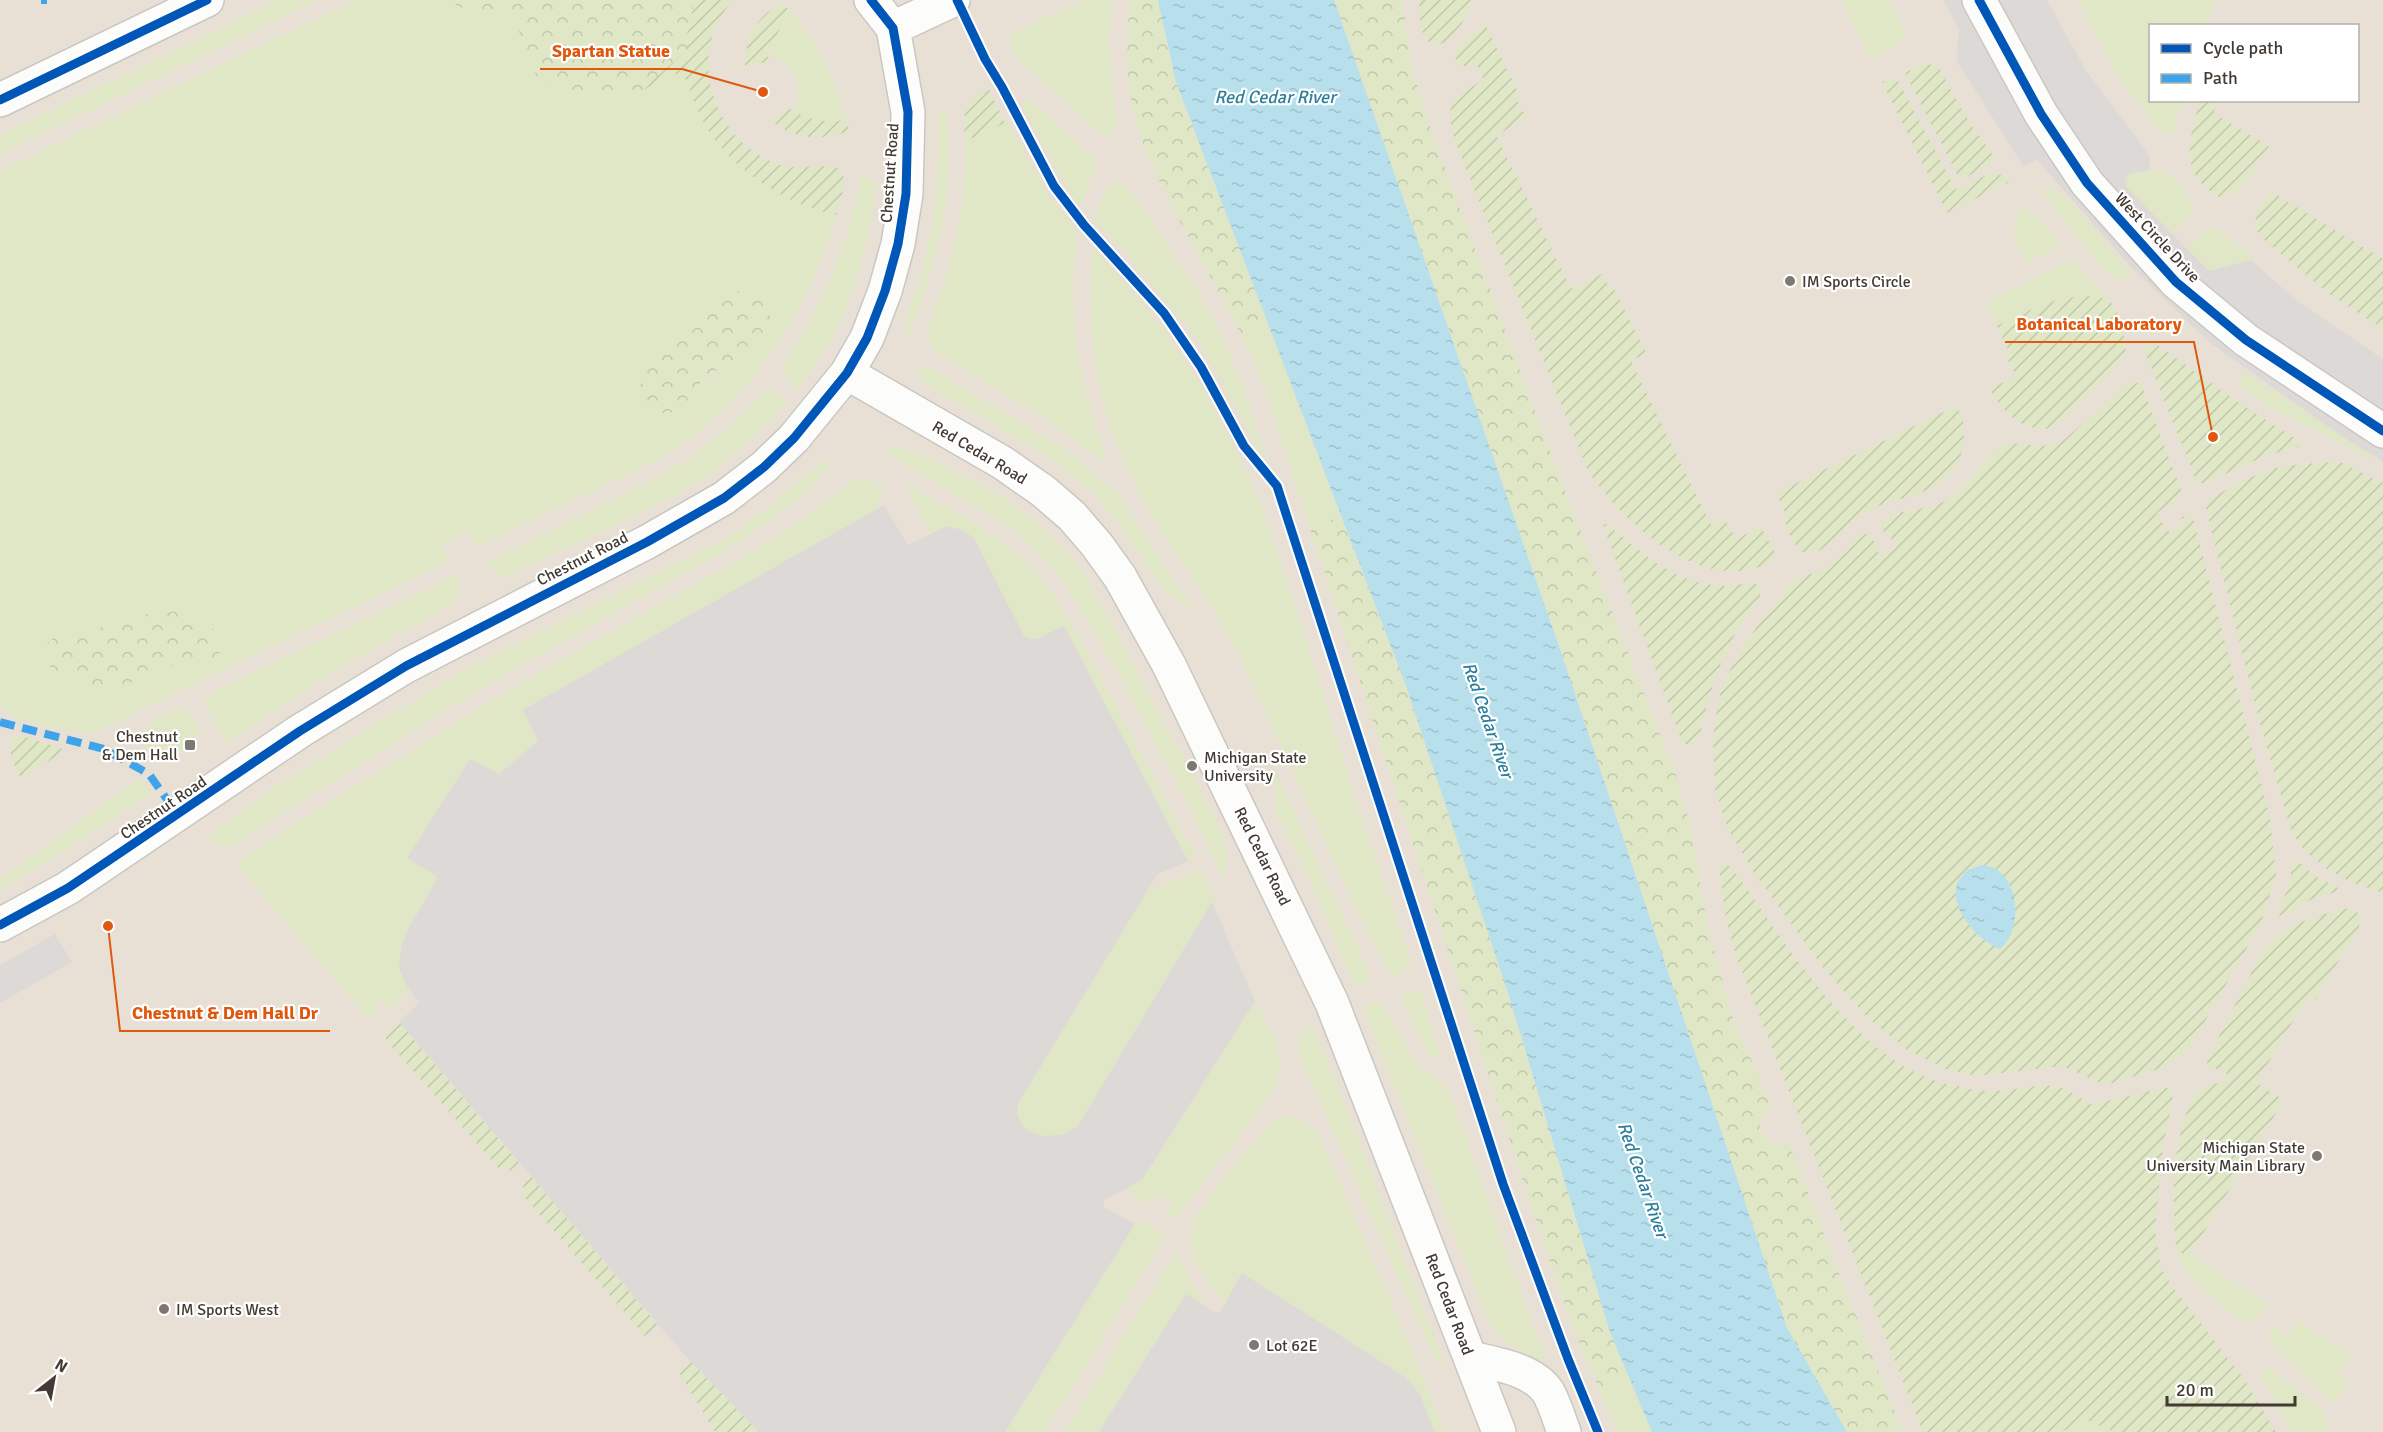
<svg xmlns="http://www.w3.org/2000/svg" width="2383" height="1432" font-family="Signika,sans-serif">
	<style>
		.education { fill: #e9e0d5; fill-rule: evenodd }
		.grass { fill: #e0e7c6; fill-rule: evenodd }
		.forest { fill: url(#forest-crowns) }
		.garden { fill: url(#garden-furrows) }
		.parking { fill: #ddd9d6 }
		.water { fill: url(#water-ripples) }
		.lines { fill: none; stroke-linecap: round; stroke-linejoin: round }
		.minor-casing { stroke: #cac6c2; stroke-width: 36 }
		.minor { stroke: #fcfcfb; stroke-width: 33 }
		.quiet { stroke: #3fa3eb; stroke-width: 8; stroke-dasharray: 15 8; stroke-linecap: butt }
		.cycleway-casing { stroke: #fff; stroke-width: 13 }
		.cycleway { stroke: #0057b8; stroke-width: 9 }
		.poi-dot { fill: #7e7872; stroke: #fff; stroke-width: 2 }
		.labels { text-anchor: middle; stroke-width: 4.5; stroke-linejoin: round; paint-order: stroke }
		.street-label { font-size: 16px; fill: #423a33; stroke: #fff }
		.poi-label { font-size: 16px; fill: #423a33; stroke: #fff; text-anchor: start }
		.water-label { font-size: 18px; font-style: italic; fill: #2d7f9b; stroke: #fff }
		.leader { fill: none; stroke: #e0570e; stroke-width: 2 }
		.callout-dot { fill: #e0570e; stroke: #fff; stroke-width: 2 }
		.callout-label { font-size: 18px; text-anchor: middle; font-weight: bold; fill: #e0570e; stroke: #fff; stroke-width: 4.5; stroke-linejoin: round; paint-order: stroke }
	</style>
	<defs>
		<pattern id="forest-crowns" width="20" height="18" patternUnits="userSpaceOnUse" patternTransform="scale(1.5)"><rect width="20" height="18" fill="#e0e7c6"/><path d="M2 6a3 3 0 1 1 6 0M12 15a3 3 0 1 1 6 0" fill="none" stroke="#c1c7ab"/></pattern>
		<pattern id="garden-furrows" width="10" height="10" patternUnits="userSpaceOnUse" patternTransform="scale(1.5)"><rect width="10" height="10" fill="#e0e7c6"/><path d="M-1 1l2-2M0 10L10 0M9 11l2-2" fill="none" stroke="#c1c7ab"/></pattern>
		<pattern id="water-ripples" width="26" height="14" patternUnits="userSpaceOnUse" patternTransform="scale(1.5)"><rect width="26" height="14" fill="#b7e0ec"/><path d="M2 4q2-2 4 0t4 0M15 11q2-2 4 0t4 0" fill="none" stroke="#9fc1cb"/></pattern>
	</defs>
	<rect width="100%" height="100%" fill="#eeeae6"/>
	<path class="education" d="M 0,0 L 2383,0 L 2383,1432 L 0,1432 ZM 2150,26 L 2358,26 L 2358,100 L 2150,100 Z"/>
	<path class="grass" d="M 278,0 L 319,0 L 0,154 L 0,135 Z
		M 356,0 L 448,0 C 473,19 492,4 513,17 L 539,82 C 570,93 606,102 639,92 C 654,87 669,67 684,76 L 711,134 L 756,179 L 812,210 L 836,215 C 807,312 756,397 669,453 C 649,466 625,475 604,486 C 561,506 519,527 476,548 L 468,531 L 441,544 L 449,561 L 91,734 C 59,728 27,727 0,707 L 0,171 ZM 716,296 L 727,367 C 704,375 700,382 689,404 L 644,374 L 699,309 ZM 82,633 L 208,661 L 169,666 L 108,693 L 94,691 L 51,668 L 55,637 Z
		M 1084,0 L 1112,0 L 1113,4 L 1109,42 L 1117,124 L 1115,131 L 1106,135 L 1099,132 L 1016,58 C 1008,45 1008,39 1020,29 Z
		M 1841,0 L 1889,0 C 1911,41 1913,39 1870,59 Z
		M 2077,0 L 2216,0 L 2206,25 L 2150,26 L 2150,100 L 2182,101 L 2173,132 L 2163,134 L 2156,127 L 2118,76 Z
		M 792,13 C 820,47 834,78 847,120 L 819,122 L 794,112 C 804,84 797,65 769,56 L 779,27 Z
		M 1024,100 L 1030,100 L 1096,159 L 1097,163 L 1081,205 L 1072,196 L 1022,106 Z
		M 943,110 L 946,113 C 956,192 937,272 904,344 C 903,318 918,290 924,264 C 936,213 940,164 938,112 Z
		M 1007,122 L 1048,195 L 1078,233 C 1065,307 1079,386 1107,456 L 1103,461 L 1049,421 L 938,354 C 932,346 928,339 929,328 C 931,310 942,292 947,275 C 959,233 967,185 965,141 Z
		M 2150,170 C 2156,171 2163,171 2169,175 C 2176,180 2193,197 2192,206 C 2191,218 2180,226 2172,234 L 2127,188 L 2125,180 L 2130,173 Z
		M 861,176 L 876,182 C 871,231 859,282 837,328 C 826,350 811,370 798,390 C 788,381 780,376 784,362 C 826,302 846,248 861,176 Z
		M 1115,179 L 1128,189 L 1145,211 L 1210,311 L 1243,386 L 1270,469 L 1200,343 L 1130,258 L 1094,220 L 1104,194 Z
		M 2049,188 L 2063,193 L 2132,273 L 2120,281 L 2105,271 L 2040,190 Z
		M 2024,204 L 2061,244 L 2027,263 C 2012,244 2009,224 2024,204 Z
		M 2210,227 L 2221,231 L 2253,257 L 2251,260 L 2209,271 L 2187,248 Z
		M 1092,246 L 1159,324 L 1180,354 L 1201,385 L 1245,469 L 1264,513 L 1298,613 L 1357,805 L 1412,964 L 1396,976 L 1388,971 L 1350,896 L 1236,649 C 1204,590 1161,538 1131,477 C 1096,406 1085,325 1092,246 Z
		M 2073,259 L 2109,301 C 2101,299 2093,296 2086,296 C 2055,294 2023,312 1997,326 L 1986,303 Z
		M 1267,321 L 1341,516 L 1310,528 L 1262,381 L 1242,336 Z
		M 921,368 L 933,370 L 1068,451 L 1119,494 L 1183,595 L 1198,613 L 1167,593 L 1161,586 L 1112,515 L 1093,493 L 1050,458 L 927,385 L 916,373 Z
		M 2245,372 L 2373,456 L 2369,457 L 2265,405 L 2241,386 L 2240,381 Z
		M 768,390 L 774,391 L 787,403 L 768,424 L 707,478 L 669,499 L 504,578 L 485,564 L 651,481 L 690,458 L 726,429 L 762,393 Z
		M 887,447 C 910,447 927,457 947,467 C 1006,495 1043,521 1084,572 L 1222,832 C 1228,849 1228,861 1223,878 L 1182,793 L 1111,660 L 1063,581 L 1044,558 L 1019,535 L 977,507 L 889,456 Z
		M 831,458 L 827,471 L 791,505 L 748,536 L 700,565 L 482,688 L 241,840 C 226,848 220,850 208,836 L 279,784 L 466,669 L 732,535 C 766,511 796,481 831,458 Z
		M 857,478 L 871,480 L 885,489 L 877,503 L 880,508 L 524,710 L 538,741 L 499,774 L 470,759 L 408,859 L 435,875 L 437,880 L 408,929 L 405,983 L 410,990 L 389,1009 L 383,1001 L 376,1002 L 374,1010 L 379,1016 L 370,1018 L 364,1014 L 238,867 L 241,860 L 277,835 L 502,694 L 778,537 Z
		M 910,486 C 951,510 994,531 1028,564 C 1058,594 1077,634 1097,671 C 1131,733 1163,795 1196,857 L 1188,861 L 1064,626 C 1052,631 1037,644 1024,636 L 974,538 L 937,529 L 930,533 L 907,489 Z
		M 457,575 L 459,600 L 344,665 L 227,743 L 204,704 L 205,698 L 213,692 Z
		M 179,709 L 185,709 C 193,716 197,724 200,734 C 195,741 175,757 167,759 C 152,764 137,739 146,727 C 152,719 169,714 179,709 Z
		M 1273,767 L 1368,969 L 1370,976 L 1364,984 L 1355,986 L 1307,874 L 1279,820 L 1275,809 Z
		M 137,780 L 144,781 L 152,793 L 60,854 L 0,890 L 0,879 Z
		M 1201,869 L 1214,899 L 1078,1126 C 1073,1129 1067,1134 1061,1135 C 1039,1141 1014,1129 1018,1104 L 1149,888 L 1154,890 Z
		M 1420,990 L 1441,1057 L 1436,1058 L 1425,1049 L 1402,1001 L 1403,995 Z
		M 1375,1002 L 1385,1007 L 1415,1062 L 1425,1072 L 1438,1079 L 1448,1088 L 1533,1326 L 1547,1359 L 1537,1362 L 1497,1335 L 1488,1319 L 1363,1006 Z
		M 1258,1005 L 1277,1043 L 1280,1061 L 1278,1082 L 1258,1113 L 1200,1186 L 1181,1214 L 1171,1219 L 1165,1216 L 1172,1204 L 1156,1195 L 1149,1205 L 1134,1194 L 1128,1187 L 1142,1180 L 1151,1167 L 1252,1006 Z
		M 1311,1025 L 1330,1066 L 1444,1363 L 1437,1363 L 1435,1360 L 1298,1052 C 1295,1038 1300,1034 1311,1025 Z
		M 1292,1116 C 1306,1120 1313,1125 1320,1138 L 1413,1352 L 1445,1432 L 1434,1432 L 1420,1395 L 1243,1273 L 1225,1302 C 1210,1287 1189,1261 1191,1238 C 1192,1232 1193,1224 1196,1219 C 1203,1202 1263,1127 1279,1119 C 1282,1117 1288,1117 1292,1116 Z
		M 1140,1222 L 1144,1222 L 1164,1234 L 1164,1238 L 1045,1432 L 1005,1432 L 1135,1224 Z
		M 2176,1248 L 2187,1257 L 2190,1254 L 2269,1304 C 2260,1316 2254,1327 2239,1319 C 2215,1299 2182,1280 2176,1248 Z
		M 1177,1255 L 1203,1302 L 1202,1304 L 1186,1294 L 1099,1432 L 1065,1432 L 1173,1256 Z
		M 2298,1321 L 2350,1354 L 2338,1374 L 2349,1380 L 2336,1401 L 2333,1403 L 2269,1341 L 2272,1327 L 2288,1336 Z
		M 2265,1368 L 2270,1368 L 2323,1411 L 2328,1425 L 2324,1432 L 2292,1432 L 2260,1375 L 2261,1371 Z
		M 1626,1370 L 1652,1432 L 1618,1432 L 1603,1398 Z
		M 2087,1420 L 2115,1432 L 2061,1432 Z"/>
	<path class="forest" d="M 448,0 L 695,0 L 687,34 L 687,50 C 676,60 651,87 638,92 C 608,104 568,92 539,82 L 513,17 C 492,4 473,19 448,0 Z
		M 1130,0 L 1158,0 L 1176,82 L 1267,321 L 1242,336 C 1230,313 1218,290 1205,267 C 1178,216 1141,157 1131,100 C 1125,67 1127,34 1130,0 Z
		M 1334,0 L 1402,0 L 1412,68 L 1428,122 L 1553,460 L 1676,776 L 1691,827 L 1707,923 L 1730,1011 L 1772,1108 L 1758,1121 L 1768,1143 L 1789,1143 L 1840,1276 L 1903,1432 L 1847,1432 L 1787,1328 L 1562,655 Z
		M 737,291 C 762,295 768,302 772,327 C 762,344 745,357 727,367 C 722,369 715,370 710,373 C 698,380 697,395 689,404 C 677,416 659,414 645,409 L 638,393 L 644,374 L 699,309 L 716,296 Z
		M 1341,516 L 1406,686 L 1509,996 L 1610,1332 L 1626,1370 L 1603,1398 L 1570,1320 L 1534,1215 L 1310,528 Z
		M 178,611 C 199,617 212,624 225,643 L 219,654 L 208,661 L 169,666 L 108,693 L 94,691 L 51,668 L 42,652 L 46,644 L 55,637 L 82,633 L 147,614 Z"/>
	<path class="garden" d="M 695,0 L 733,0 C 683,56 714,145 783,166 C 796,170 832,163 838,168 C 851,177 839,204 836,215 C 789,205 739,175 711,134 C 699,117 692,95 684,76 C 671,68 654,86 640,92 L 687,50 L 687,34 Z
		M 1419,0 L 1472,0 C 1470,16 1441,63 1425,37 C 1419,28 1420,11 1419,0 Z
		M 782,3 L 792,13 C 778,29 772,42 767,62 L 751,65 L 745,70 C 745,38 754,18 782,3 Z
		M 1485,24 L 1519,94 L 1515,96 L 1527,119 L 1496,135 L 1571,289 L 1602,274 L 1611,291 L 1615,290 L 1646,353 L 1631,361 L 1711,525 L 1724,518 L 1736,539 L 1761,527 L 1775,553 L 1774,560 C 1706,600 1624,524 1588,471 L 1455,141 C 1444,103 1451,98 1484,80 L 1476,63 L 1466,67 L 1459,64 L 1454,57 L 1456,49 Z
		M 1924,63 L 1938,66 L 1964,114 L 1992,154 L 1993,160 L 1991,164 L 1960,180 L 1905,73 Z
		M 1896,77 L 1956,190 L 1989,174 L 2003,175 L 2009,182 L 1947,213 L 1882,82 Z
		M 989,89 L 1005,123 L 965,141 C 962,116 964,99 989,89 Z
		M 2220,100 L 2213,113 L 2269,146 C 2255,168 2247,193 2219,197 C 2177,172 2189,140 2200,101 Z
		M 788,108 C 808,120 823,123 847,120 L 849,131 C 820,141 795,140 770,120 L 783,114 Z
		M 2270,191 L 2383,259 L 2383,329 L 2329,294 L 2263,239 L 2255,229 L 2256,216 Z
		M 2085,295 C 2092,297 2103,297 2109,301 C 2120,309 2125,340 2126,353 L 2108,376 L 2052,428 C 2023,433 2003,413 1990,389 L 2016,376 L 2005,354 L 2009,351 L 1997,326 C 2029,309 2049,300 2085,295 Z
		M 2149,343 L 2156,344 L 2238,402 L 2299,441 L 2299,446 L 2294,449 L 2269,454 L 2205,483 L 2200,483 L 2196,480 L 2145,352 L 2146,345 Z
		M 2131,381 L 2141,384 L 2181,490 L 2180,497 L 2173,507 L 2170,503 L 2156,514 L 2170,533 L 2184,523 L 2181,518 L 2184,516 L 2193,518 L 2270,818 L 2276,874 L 2261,923 L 2192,1044 L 2184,1054 L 2162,1068 L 2105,1085 L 2062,1066 L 1977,1076 L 1946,1069 L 1909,1051 L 1868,1018 L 1825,970 L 1754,873 L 1727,827 L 1715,789 L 1713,738 L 1719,697 L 1732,665 L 1759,623 L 1793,580 L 1823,570 L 1835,562 L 1862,533 L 1871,535 L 1880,556 L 1891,551 L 1899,543 C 1889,538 1884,535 1881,524 C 1894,507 1923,512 1941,503 C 1966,491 1981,462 2002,445 C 2028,439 2038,454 2065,439 Z
		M 1956,406 C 1965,422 1965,426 1963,445 C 1955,501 1896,491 1859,516 C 1845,525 1823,559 1804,552 C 1794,549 1787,527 1783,518 L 1786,515 L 1776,493 Z
		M 2324,462 L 2342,463 L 2383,483 L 2383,893 L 2351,882 L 2327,869 L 2304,850 L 2292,833 L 2261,727 L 2206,508 L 2212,497 L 2264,471 L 2280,467 Z
		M 1607,524 C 1640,552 1675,583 1721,586 C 1733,586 1746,582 1758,584 C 1767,599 1749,611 1741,623 C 1719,660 1707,699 1699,740 C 1693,747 1689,746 1682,742 L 1603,525 Z
		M 19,735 L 57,747 L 62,749 L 63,752 L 23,777 L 18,775 L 11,754 L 10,741 Z
		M 2296,860 L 2317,877 L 2337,887 L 2339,891 L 2312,899 L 2282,916 L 2278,915 L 2291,877 L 2291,861 Z
		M 1722,864 L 1729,866 L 1738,876 C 1788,946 1860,1068 1952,1085 C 1963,1087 1976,1091 1988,1091 C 2007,1092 2039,1083 2056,1086 C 2068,1088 2082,1100 2092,1105 L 2165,1087 L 2171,1090 L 2173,1100 L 2163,1145 L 2155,1232 L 2161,1268 L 2174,1289 L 2244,1379 L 2276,1432 L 2115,1432 L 2087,1420 L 2061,1432 L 1923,1432 L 1736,956 L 1726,919 L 1719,868 Z
		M 2345,908 L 2356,911 L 2361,917 L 2359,927 L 2315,1000 L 2308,996 L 2256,1083 L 2284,1100 L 2188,1258 L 2176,1248 C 2171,1194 2172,1140 2195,1091 L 2226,1080 L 2227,1069 L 2208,1069 L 2207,1060 L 2263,950 C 2284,923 2313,918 2345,908 Z
		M 399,1022 L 519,1163 L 510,1171 L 506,1167 L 501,1171 L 387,1041 L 385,1036 Z
		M 531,1176 L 658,1325 L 645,1336 L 521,1193 L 525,1189 L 521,1185 Z
		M 691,1362 L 759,1432 L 715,1432 L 678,1371 Z"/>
	<path class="parking" d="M 1943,0 L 2047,0 L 2085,69 L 2149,155 L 2150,170 L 2130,173 L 2125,180 L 2127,188 L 2209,271 L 2251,260 L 2299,302 L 2383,359 L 2383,462 L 2340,435 L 2210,343 L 2132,268 L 2037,160 L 2023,166 L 1956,60 L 1959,30 Z
		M 884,505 L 908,545 L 947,526 L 962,530 L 974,538 L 1024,636 L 1030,639 L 1037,639 L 1064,626 L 1188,861 L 1158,874 L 1153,881 L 1018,1104 L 1017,1113 L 1020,1122 L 1028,1131 L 1043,1136 L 1062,1135 L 1078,1126 L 1212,902 L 1255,1001 L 1142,1180 L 1104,1200 L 1104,1207 L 1135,1224 L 1005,1432 L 759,1432 L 683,1353 L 399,1022 L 419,1003 L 405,983 L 399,968 L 401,948 L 408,929 L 437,880 L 435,875 L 407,858 L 470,759 L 499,774 L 538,741 L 523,710 Z
		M 55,934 L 72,962 L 0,1003 L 0,965 Z
		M 1242,1273 L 1405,1377 L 1420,1394 L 1434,1432 L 1099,1432 L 1186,1294 L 1216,1313 L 1221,1311 Z"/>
	<path class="water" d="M 1158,0 L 1334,0 L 1562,655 L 1787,1328 L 1847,1432 L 1652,1432 L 1610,1332 L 1509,996 L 1406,686 L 1176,82 Z
		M 1982,865 C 1986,866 1992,866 1996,869 C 2020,884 2022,931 2000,949 C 1974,940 1936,893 1968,870 C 1972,868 1978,867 1982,865 Z"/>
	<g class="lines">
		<g class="minor-casing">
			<path id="minor" d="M 1979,0 L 2041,114 L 2087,183 L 2176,282 L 2246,340 L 2383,431
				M 893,28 L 953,0
				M 0,100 L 207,0
				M 847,373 L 1003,463 L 1043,491 L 1072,516 L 1097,545 L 1120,577 L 1169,665 L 1332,1003 L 1499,1432
				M 0,925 L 68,888 L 300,731 L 406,666 L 647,542 L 724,498 L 764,467 L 794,438 L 847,373 L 867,338 L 885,291 L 898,244 L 906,194 L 908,112 L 893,28 L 871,0
				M 1471,1358 C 1495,1364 1533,1369 1548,1392 C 1555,1404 1559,1419 1564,1432"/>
		</g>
		<use href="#minor" class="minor"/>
		<path class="quiet" d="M 41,0 L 47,0
			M 0,722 L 104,749 L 149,774 L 178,815"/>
		<g class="cycleway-casing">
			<path id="cycleway" d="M 957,0 L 985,59 L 1002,87 L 1054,186 L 1084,225 L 1164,313 L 1201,367 L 1244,446 L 1277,486 L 1503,1184 L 1568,1359 L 1598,1432
				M 1979,0 L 2041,114 L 2087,183 L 2176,282 L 2246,340 L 2383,431
				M 0,100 L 207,0
				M 0,925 L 68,888 L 300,731 L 406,666 L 647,542 L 724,498 L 764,467 L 794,438 L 847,373 L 867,338 L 885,291 L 898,244 L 906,194 L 908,112 L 893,28 L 871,0"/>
		</g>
		<use href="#cycleway" class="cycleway"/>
	</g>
	<g class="poi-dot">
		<circle cx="1790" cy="281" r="6"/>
		<rect x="184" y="739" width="12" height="12" rx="3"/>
		<circle cx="1192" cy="766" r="6"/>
		<circle cx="2317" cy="1156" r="6"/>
		<circle cx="164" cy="1309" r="6"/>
		<circle cx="1254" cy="1345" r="6"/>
	</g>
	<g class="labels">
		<g class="street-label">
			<text transform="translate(889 173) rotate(-86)" y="6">Chestnut Road</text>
			<text transform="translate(2158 237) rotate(47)" y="6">West Circle Drive</text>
			<text transform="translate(980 452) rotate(31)" y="6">Red Cedar Road</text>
			<text transform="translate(582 558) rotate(-27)" y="6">Chestnut Road</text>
			<text transform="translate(163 807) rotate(-34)" y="6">Chestnut Road</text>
			<text transform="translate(1263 856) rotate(64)" y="6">Red Cedar Road</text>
			<text transform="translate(1450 1304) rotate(69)" y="6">Red Cedar Road</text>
		</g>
		<g class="poi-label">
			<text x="1802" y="287">IM Sports Circle</text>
			<text x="178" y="742" text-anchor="end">Chestnut<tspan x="178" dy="18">&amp; Dem Hall</tspan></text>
			<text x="1204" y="763">Michigan State<tspan x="1204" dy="18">University</tspan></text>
			<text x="2305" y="1153" text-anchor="end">Michigan State<tspan x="2305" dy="18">University Main Library</tspan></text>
			<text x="176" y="1315">IM Sports West</text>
			<text x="1266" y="1351">Lot 62E</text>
		</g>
		<g class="water-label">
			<text x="1275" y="103">Red Cedar River</text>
			<text transform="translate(1488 720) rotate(71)" y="6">Red Cedar River</text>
			<text transform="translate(1643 1180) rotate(71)" y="6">Red Cedar River</text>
		</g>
	</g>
	<path class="leader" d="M763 92L682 69H540M2213 437L2194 342H2005M108 926L120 1031H330"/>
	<g class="callout-dot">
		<circle cx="763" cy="92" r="6"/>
		<circle cx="2213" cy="437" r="6"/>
		<circle cx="108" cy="926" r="6"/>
	</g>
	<g class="callout-label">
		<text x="611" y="57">Spartan Statue</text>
		<text x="2099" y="330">Botanical Laboratory</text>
		<text x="225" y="1019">Chestnut &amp; Dem Hall Dr</text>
	</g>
	<rect x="2149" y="24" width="210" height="78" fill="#ffffff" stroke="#b3b0ad" stroke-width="1.5"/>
	<rect x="2161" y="44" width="30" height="9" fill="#0057b8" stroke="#b3b0ad" stroke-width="1.5"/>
	<text x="2203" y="54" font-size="18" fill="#423a33">Cycle path</text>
	<rect x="2161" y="74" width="30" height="9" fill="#3fa3eb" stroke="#b3b0ad" stroke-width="1.5"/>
	<text x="2203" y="84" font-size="18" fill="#423a33">Path</text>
	<g transform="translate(54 1378) rotate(31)" stroke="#ffffff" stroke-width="4.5" paint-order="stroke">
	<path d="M0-4.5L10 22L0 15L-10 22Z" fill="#423a33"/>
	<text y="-9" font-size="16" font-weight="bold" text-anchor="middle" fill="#423a33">N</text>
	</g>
	<path d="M2167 1396v9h128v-9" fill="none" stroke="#423a33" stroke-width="3"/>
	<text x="2176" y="1396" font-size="18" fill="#423a33" stroke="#ffffff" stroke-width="4.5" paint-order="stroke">20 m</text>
</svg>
